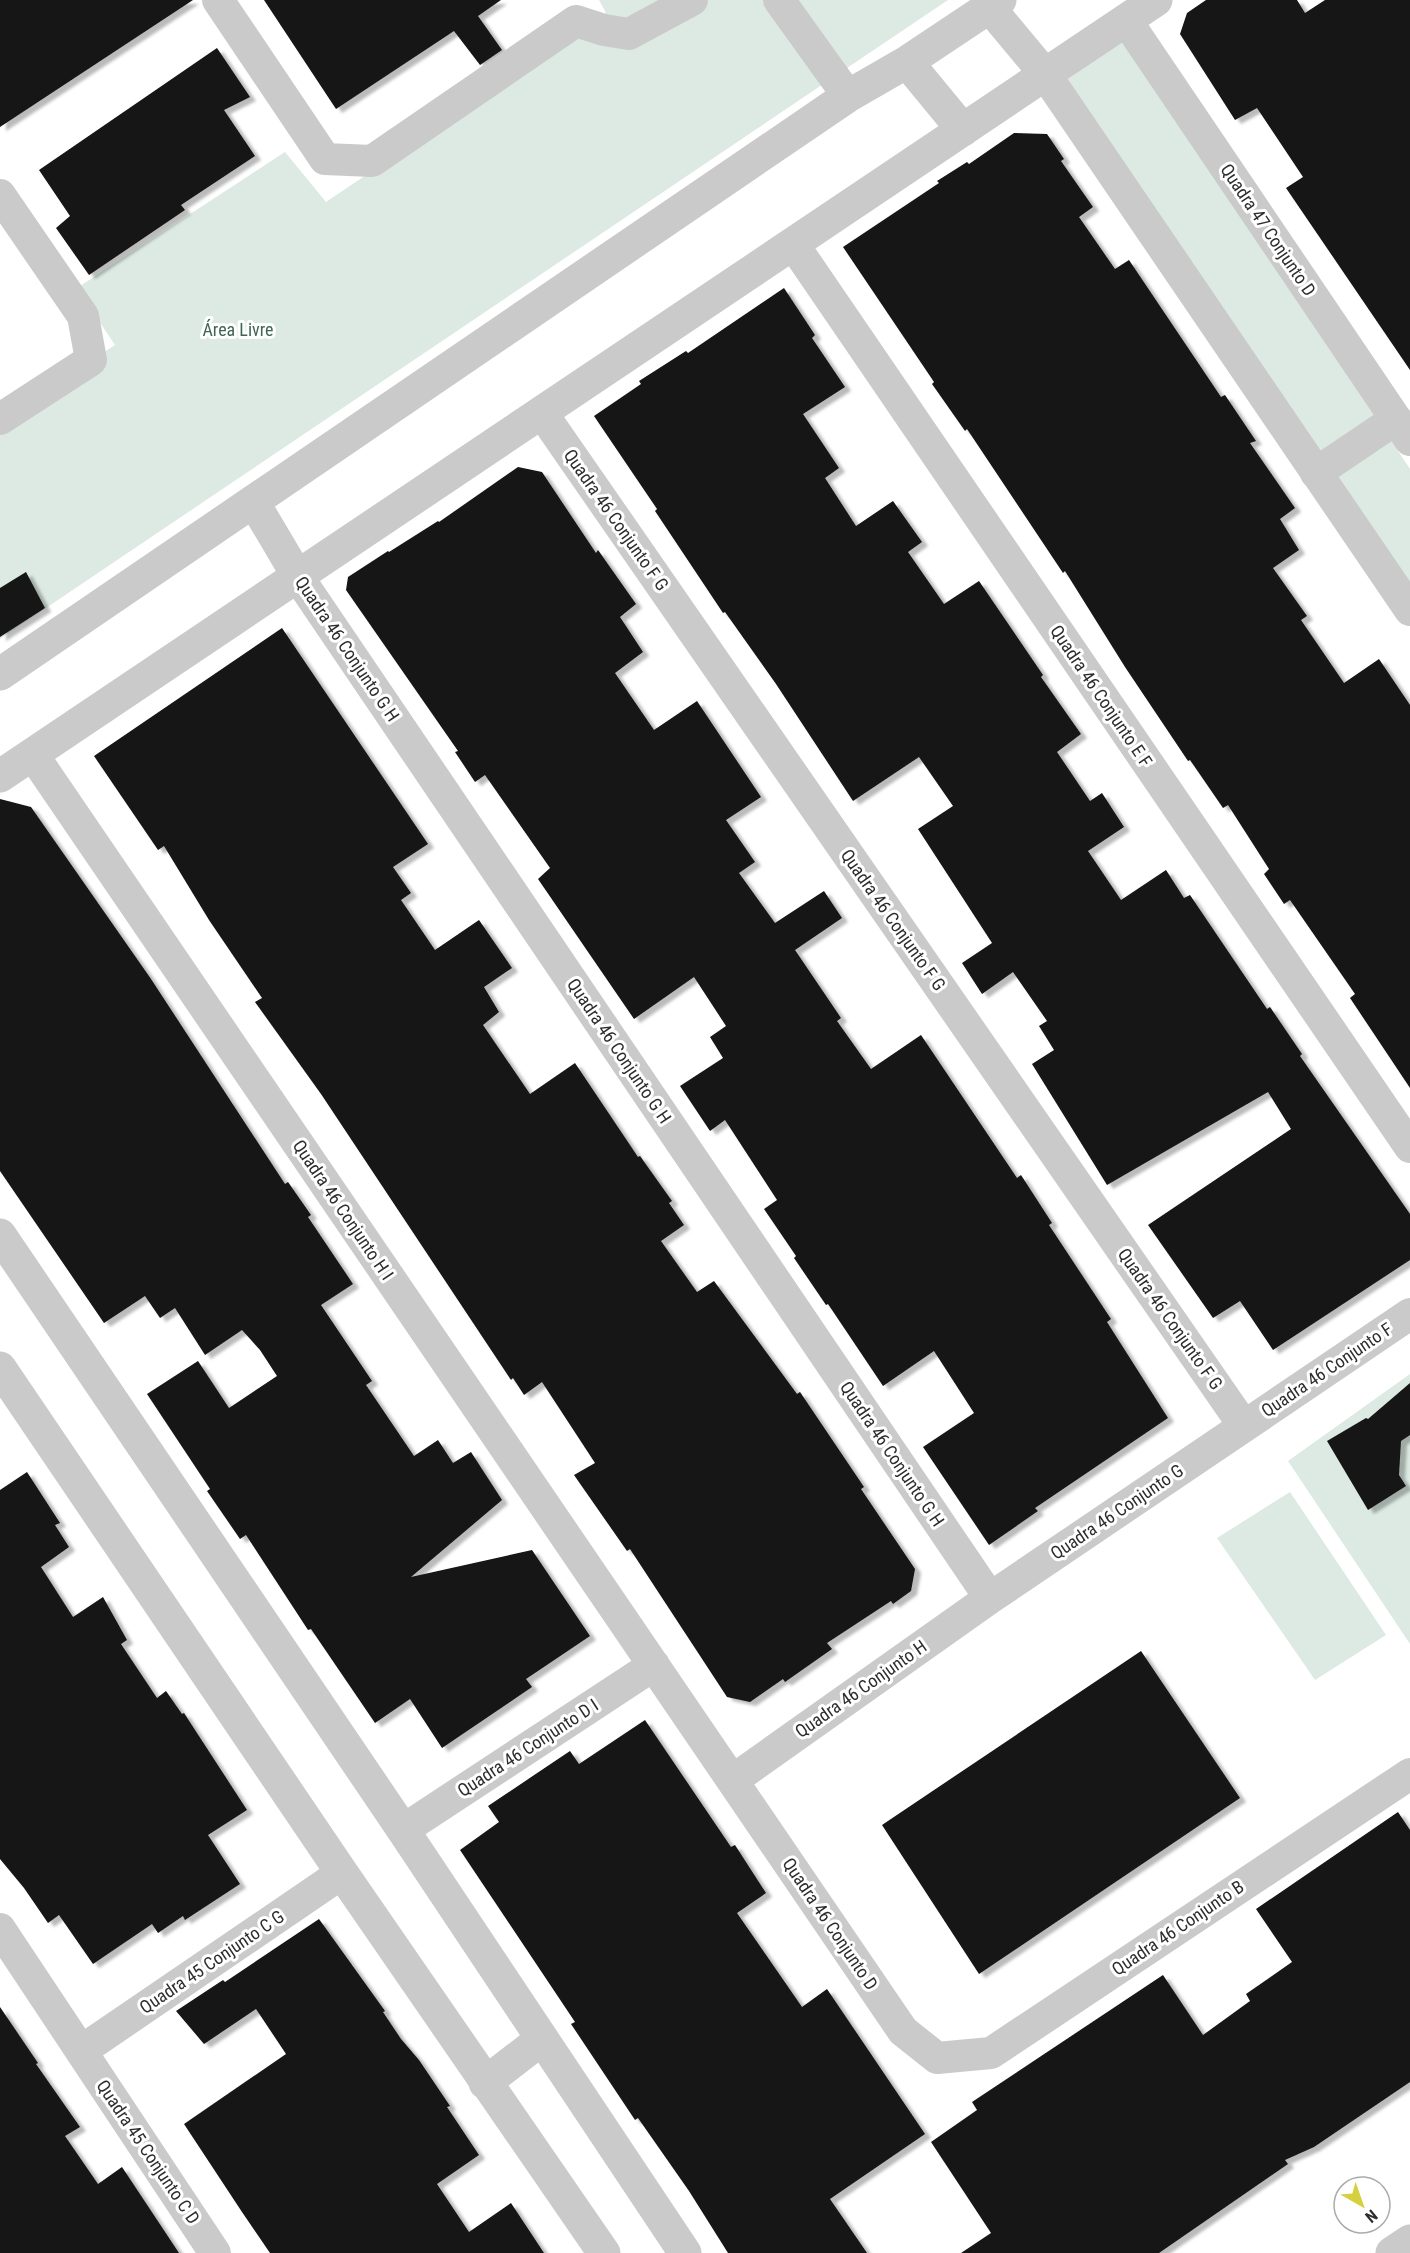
<svg xmlns="http://www.w3.org/2000/svg" width="1410" height="2253" font-family="'Roboto Condensed',sans-serif">
	<style>
		.green { fill: #dceae3 }
		.building { fill: #141414; filter: url(#shadow) }
		.lines { fill: none; stroke-linecap: round; stroke-linejoin: round }
		.minor { stroke: #cacaca; stroke-width: 32 }
		.tertiary { stroke: #cacaca; stroke-width: 33 }
		.labels { text-anchor: middle; stroke-width: 6; stroke-linejoin: round; paint-order: stroke }
		.street-label { font-size: 18px; fill: #2d2d2d; stroke: #fff }
		.park-label { font-size: 18px; fill: #3f6554; stroke: #fff }
	</style>
	<defs>
		<filter id="shadow"><feDropShadow dx="6" dy="4" stdDeviation="1.5" flood-color="#0004"/></filter>
	</defs>
	<rect width="100%" height="100%" fill="#fff"/>
	<path class="green" d="M 599,0 L 948,0 L 0,639 L 0,420 L 115,345 L 77,288 L 285,152 L 326,202 L 606,13 Z
		M 1125,39 L 1410,469 L 1410,588 L 1065,81 Z
		M 1410,1374 L 1410,1644 L 1288,1461 Z
		M 1290,1492 L 1386,1635 L 1315,1680 L 1217,1538 Z"/>
	<path class="building" d="M 0,0 L 193,0 L 0,127 Z
		M 264,0 L 501,0 L 478,16 L 502,50 L 480,65 L 454,31 L 336,109 Z
		M 1206,0 L 1297,0 L 1305,13 L 1325,0 L 1410,0 L 1410,370 L 1286,188 L 1303,177 L 1257,108 L 1235,120 L 1180,34 L 1187,13 Z
		M 217,48 L 250,97 L 224,110 L 255,156 L 181,205 L 185,210 L 89,275 L 56,228 L 70,216 L 39,170 Z
		M 1014,133 L 1047,134 L 1064,159 L 1061,161 L 1093,207 L 1079,217 L 1115,269 L 1129,260 L 1221,397 L 1225,395 L 1256,441 L 1250,443 L 1295,508 L 1280,519 L 1299,550 L 1273,568 L 1307,616 L 1301,620 L 1344,683 L 1379,659 L 1410,705 L 1410,1088 L 1350,998 L 1355,994 L 1290,900 L 1284,904 L 1264,874 L 1269,869 L 1228,805 L 1223,808 L 1190,760 L 1188,761 L 1125,667 L 1065,571 L 1063,573 L 967,429 L 965,431 L 932,384 L 934,382 L 843,247 L 939,183 L 937,181 L 967,162 L 969,164 Z
		M 784,288 L 815,335 L 812,338 L 845,387 L 803,414 L 839,468 L 825,478 L 856,526 L 893,501 L 922,542 L 908,552 L 944,604 L 979,581 L 1043,675 L 1041,677 L 1081,734 L 1057,752 L 1090,801 L 1102,793 L 1124,827 L 1088,851 L 1121,900 L 1166,870 L 1184,898 L 1190,895 L 1267,1009 L 1270,1007 L 1302,1054 L 1300,1056 L 1410,1214 L 1410,1260 L 1273,1350 L 1240,1301 L 1213,1318 L 1148,1225 L 1291,1129 L 1268,1092 L 1107,1185 L 1032,1064 L 1054,1050 L 1039,1026 L 1047,1021 L 1013,972 L 982,994 L 962,963 L 992,943 L 918,829 L 953,806 L 919,757 L 853,801 L 776,684 L 725,612 L 723,613 L 655,511 L 657,509 L 594,416 L 641,384 L 639,381 L 686,351 L 688,353 Z
		M 518,467 L 542,472 L 596,553 L 598,550 L 636,604 L 620,617 L 643,652 L 615,673 L 654,730 L 697,701 L 761,797 L 726,820 L 755,862 L 739,873 L 775,923 L 824,891 L 842,918 L 795,950 L 841,1018 L 837,1021 L 871,1069 L 921,1035 L 1017,1178 L 1021,1175 L 1052,1223 L 1049,1225 L 1111,1319 L 1107,1322 L 1168,1418 L 1035,1508 L 1038,1511 L 989,1545 L 923,1447 L 974,1413 L 934,1351 L 883,1386 L 828,1304 L 826,1305 L 794,1258 L 796,1256 L 764,1209 L 777,1200 L 725,1120 L 710,1131 L 680,1086 L 723,1058 L 710,1037 L 726,1026 L 694,977 L 634,1019 L 538,879 L 550,868 L 485,775 L 475,782 L 455,752 L 458,751 L 346,590 L 348,577 L 388,551 L 389,552 L 438,521 L 439,522 Z
		M 26,572 L 45,608 L 0,637 L 0,588 Z
		M 282,628 L 428,844 L 393,867 L 411,893 L 401,900 L 435,950 L 479,920 L 512,968 L 484,987 L 499,1012 L 483,1025 L 530,1094 L 575,1063 L 638,1157 L 640,1156 L 672,1201 L 669,1203 L 684,1225 L 661,1241 L 697,1292 L 714,1281 L 797,1394 L 800,1392 L 864,1487 L 861,1489 L 915,1569 L 911,1591 L 893,1604 L 891,1601 L 827,1643 L 832,1649 L 785,1682 L 783,1679 L 750,1702 L 727,1697 L 630,1549 L 627,1551 L 574,1475 L 595,1463 L 542,1382 L 524,1395 L 513,1378 L 511,1380 L 321,1094 L 255,1002 L 262,998 L 209,920 L 164,846 L 158,850 L 94,756 Z
		M 0,799 L 31,807 L 151,979 L 285,1184 L 288,1182 L 311,1215 L 308,1217 L 353,1284 L 321,1305 L 372,1381 L 366,1385 L 414,1456 L 438,1440 L 453,1463 L 471,1452 L 502,1500 L 411,1577 L 532,1550 L 590,1636 L 526,1679 L 532,1687 L 442,1748 L 410,1699 L 375,1723 L 311,1629 L 308,1630 L 246,1535 L 240,1539 L 207,1491 L 210,1489 L 147,1394 L 198,1361 L 229,1408 L 277,1376 L 260,1350 L 242,1330 L 205,1355 L 175,1308 L 160,1318 L 145,1296 L 104,1323 L 0,1171 Z
		M 1410,1383 L 1410,1435 L 1401,1441 L 1399,1475 L 1406,1486 L 1368,1510 L 1327,1441 L 1366,1418 L 1368,1419 Z
		M 27,1472 L 60,1523 L 55,1525 L 69,1547 L 41,1567 L 73,1617 L 103,1597 L 127,1640 L 121,1644 L 157,1698 L 166,1691 L 182,1714 L 184,1713 L 247,1810 L 208,1835 L 240,1884 L 185,1920 L 183,1916 L 158,1933 L 152,1924 L 93,1964 L 59,1915 L 48,1923 L 24,1888 L 0,1859 L 0,1490 Z
		M 1141,1651 L 1240,1798 L 979,1974 L 882,1825 Z
		M 645,1720 L 731,1847 L 735,1845 L 766,1893 L 737,1913 L 802,2007 L 827,1989 L 925,2134 L 830,2199 L 867,2253 L 728,2253 L 689,2191 L 638,2118 L 635,2120 L 571,2024 L 575,2022 L 460,1850 L 499,1822 L 488,1806 L 570,1751 L 579,1764 Z
		M 1398,1812 L 1410,1830 L 1410,2082 L 1314,2147 L 1285,2160 L 1288,2164 L 1159,2253 L 961,2253 L 991,2233 L 931,2142 L 977,2110 L 972,2102 L 1163,1975 L 1203,2035 L 1250,2001 L 1246,1994 L 1292,1962 L 1256,1909 Z
		M 319,1919 L 385,2011 L 383,2012 L 401,2039 L 419,2060 L 450,2106 L 447,2107 L 479,2155 L 437,2184 L 469,2232 L 511,2203 L 544,2253 L 270,2253 L 242,2212 L 184,2124 L 286,2054 L 256,2009 L 204,2044 L 176,2011 L 223,1980 L 225,1982 Z
		M 0,2007 L 38,2063 L 36,2064 L 80,2127 L 65,2136 L 98,2184 L 122,2167 L 179,2253 L 0,2253 Z"/>
	<g class="lines">
		<path class="minor" d="M 218,0 L 325,159 L 372,161 L 576,21
			M 779,0 L 848,96
			M 989,7 L 1045,74 L 1410,610
			M 1126,20 L 1410,440
			M 576,21 L 604,30 L 629,34 L 692,0
			M 0,195 L 83,316 L 91,360 L 0,419
			M 793,244 L 1410,1147
			M 542,413 L 1244,1426
			M 1316,473 L 1396,419
			M 253,501 L 298,577 L 990,1598
			M 33,755 L 903,2031 L 937,2058 L 991,2053 L 1410,1774
			M 733,1780 L 990,1598 L 1410,1314
			M 403,1830 L 654,1665
			M 0,1929 L 215,2253
			M 81,2051 L 342,1873"/>
		<path class="tertiary" d="M 907,62 L 963,130
			M 0,674 L 848,96 L 907,62 L 1000,0
			M 0,776 L 1156,0
			M 0,1235 L 403,1830 L 685,2253
			M 0,1368 L 342,1873 L 604,2253
			M 485,2083 L 542,2039
			M 1392,2253 L 1410,2241"/>
	</g>
	<g class="labels">
		<g class="street-label">
			<text transform="translate(1268 230) rotate(56)" y="6">Quadra 47 Conjunto D</text>
			<text transform="translate(616 520) rotate(55)" y="6">Quadra 46 Conjunto F G</text>
			<text transform="translate(347 649) rotate(56)" y="6">Quadra 46 Conjunto G H</text>
			<text transform="translate(1101 696) rotate(56)" y="6">Quadra 46 Conjunto E F</text>
			<text transform="translate(893 920) rotate(55)" y="6">Quadra 46 Conjunto F G</text>
			<text transform="translate(619 1051) rotate(56)" y="6">Quadra 46 Conjunto G H</text>
			<text transform="translate(343 1210) rotate(56)" y="6">Quadra 46 Conjunto H I</text>
			<text transform="translate(1170 1319) rotate(55)" y="6">Quadra 46 Conjunto F G</text>
			<text transform="translate(1327 1370) rotate(-34)" y="6">Quadra 46 Conjunto F</text>
			<text transform="translate(892 1454) rotate(56)" y="6">Quadra 46 Conjunto G H</text>
			<text transform="translate(1117 1512) rotate(-34)" y="6">Quadra 46 Conjunto G</text>
			<text transform="translate(861 1689) rotate(-35)" y="6">Quadra 46 Conjunto H</text>
			<text transform="translate(528 1748) rotate(-33)" y="6">Quadra 46 Conjunto D I</text>
			<text transform="translate(830 1924) rotate(56)" y="6">Quadra 46 Conjunto D</text>
			<text transform="translate(1178 1928) rotate(-34)" y="6">Quadra 46 Conjunto B</text>
			<text transform="translate(212 1962) rotate(-34)" y="6">Quadra 45 Conjunto C G</text>
			<text transform="translate(148 2152) rotate(56)" y="6">Quadra 45 Conjunto C D</text>
		</g>
		<g class="park-label">
			<text x="238" y="336">Área Livre</text>
		</g>
	</g>
	<g transform="translate(1362 2205) rotate(140)"><circle r="28" fill="#ffffff" stroke="#ababab" stroke-width="1.5"/>
	<path d="M0-4.5L10 22L0 15L-10 22Z" fill="#d6cf3e"/>
	<text y="-9" font-size="16" font-weight="bold" text-anchor="middle" fill="#2d2d2d">N</text>
	</g>
</svg>
